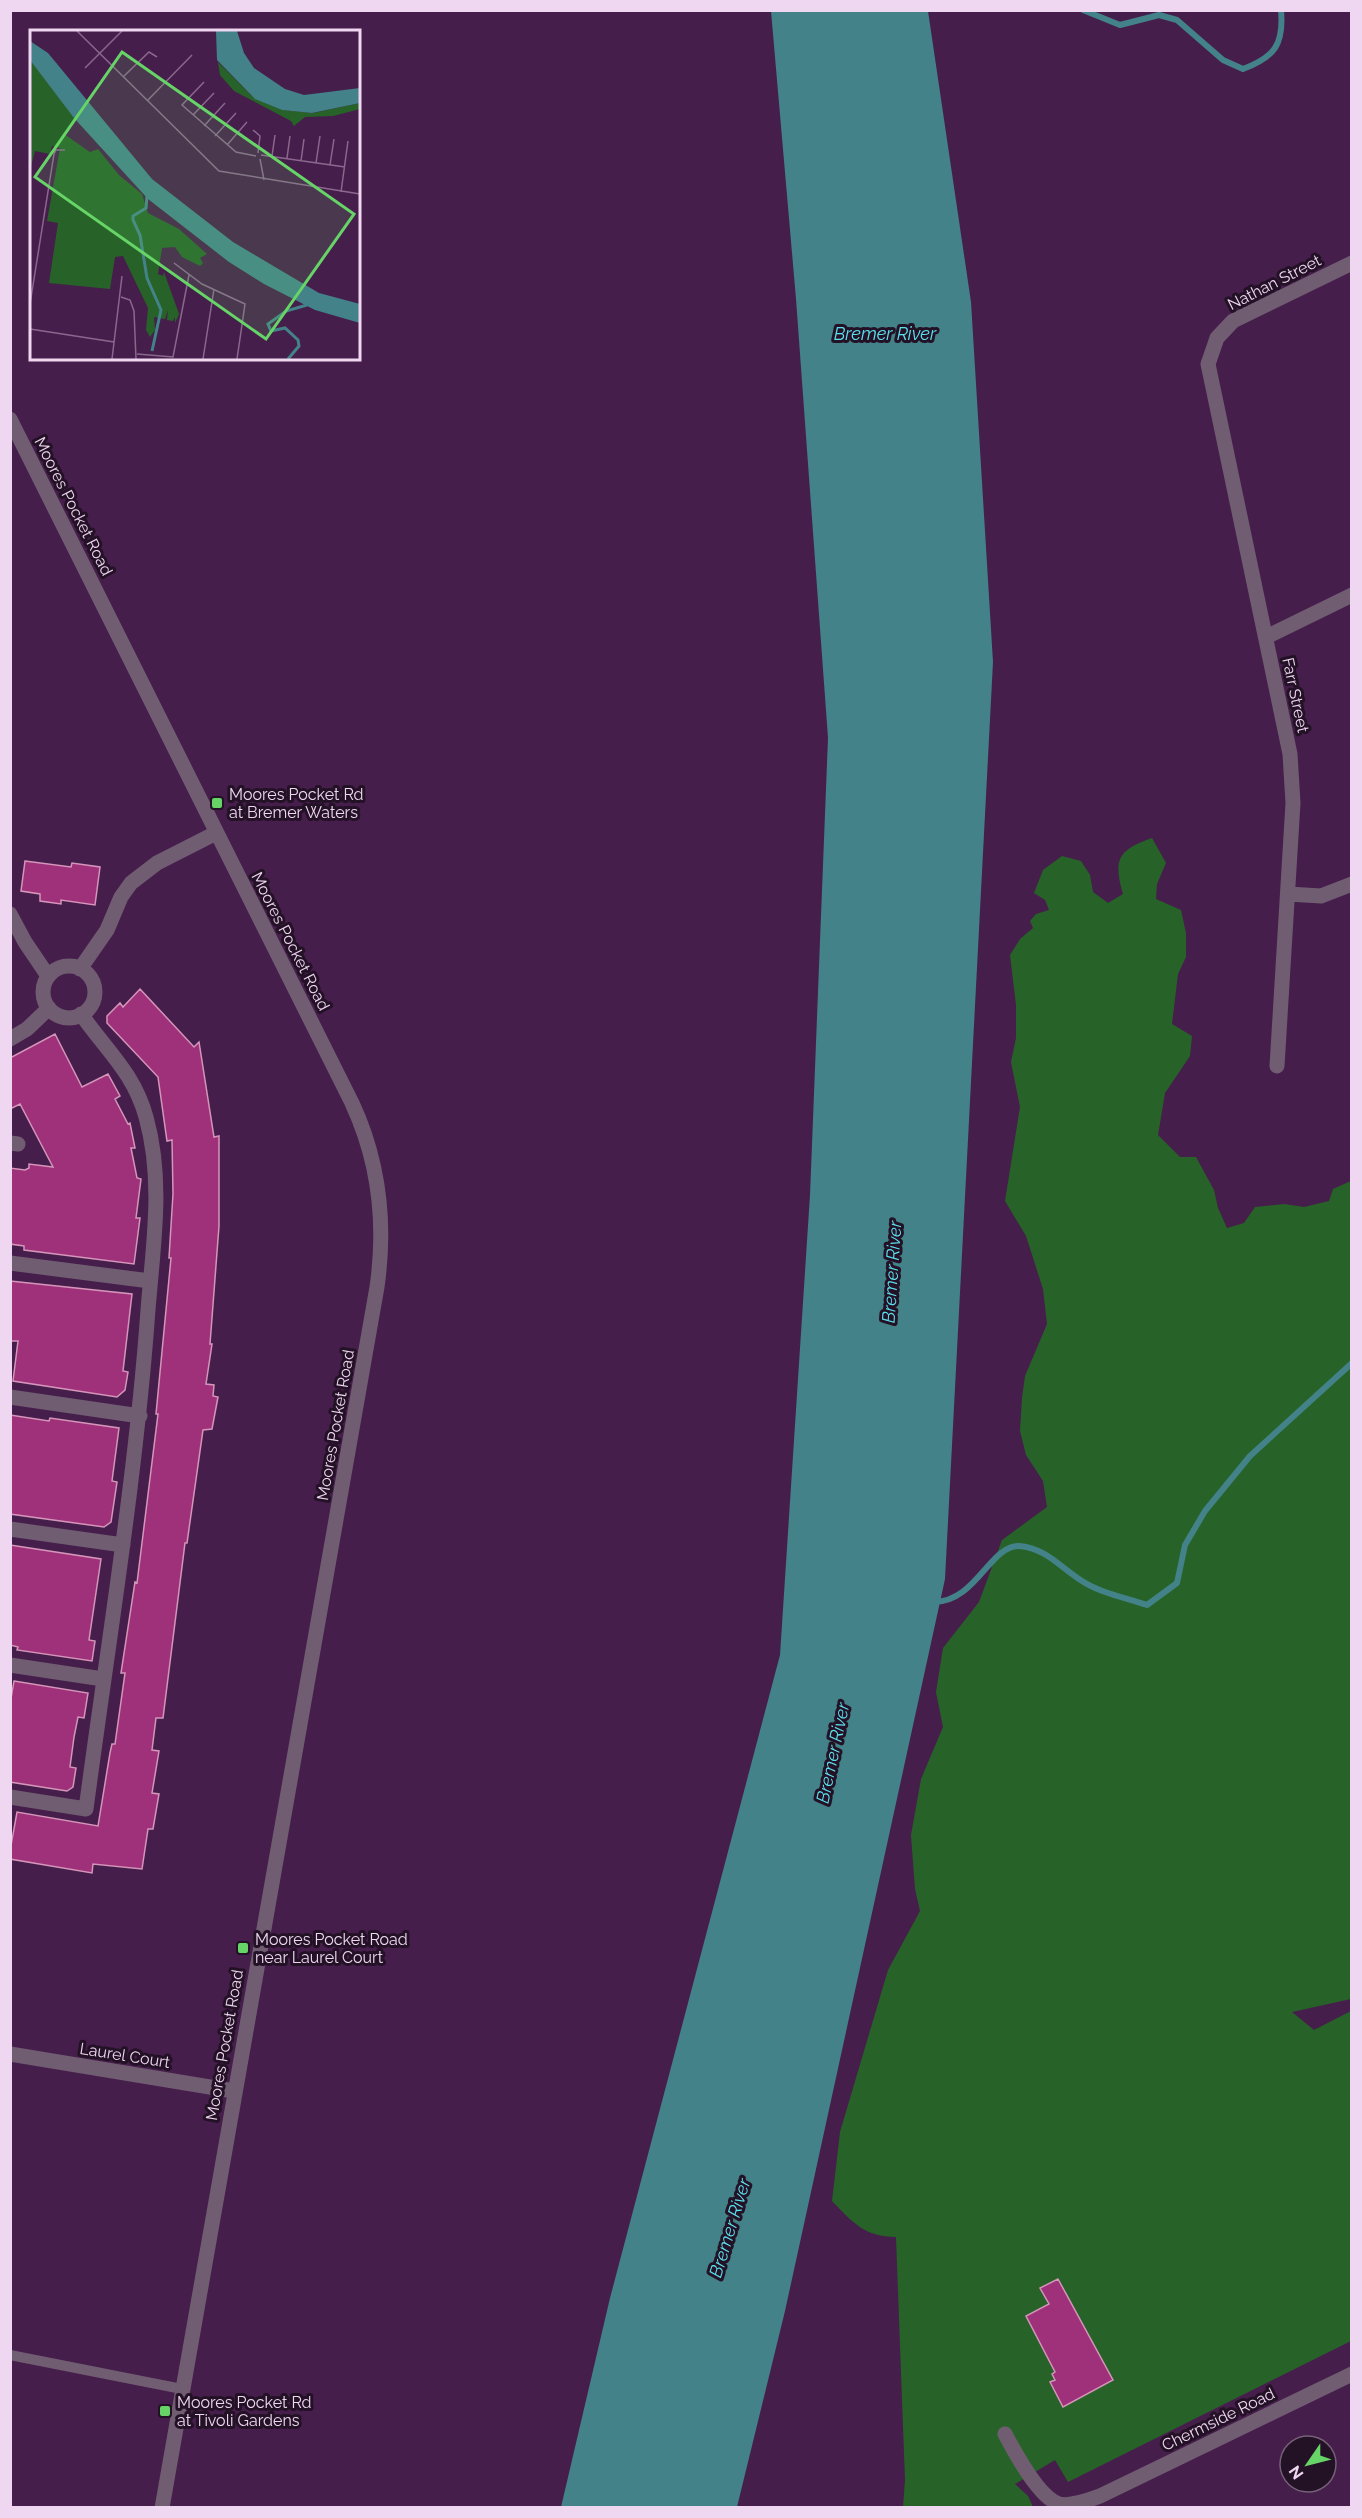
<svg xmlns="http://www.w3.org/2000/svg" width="1362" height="2518" font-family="Raleway,sans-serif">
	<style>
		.green { fill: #276328 }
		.water { fill: #438288 }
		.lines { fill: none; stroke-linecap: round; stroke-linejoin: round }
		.stream { stroke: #438288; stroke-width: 6 }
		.building { fill: #9e317a; stroke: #d595ba; stroke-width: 1.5 }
		.lane { stroke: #705d72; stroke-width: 10 }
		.street { stroke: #705d72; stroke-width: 15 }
		.poi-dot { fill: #66d466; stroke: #231125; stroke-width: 2 }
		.labels { text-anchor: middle; stroke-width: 6; stroke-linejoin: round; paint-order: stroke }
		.street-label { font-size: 16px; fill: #efd6f1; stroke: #231125 }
		.poi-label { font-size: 16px; fill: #efd6f1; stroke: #231125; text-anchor: start }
		.water-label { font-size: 18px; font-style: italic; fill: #5be1ee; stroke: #231125 }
		.inset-river { fill: none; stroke: #438288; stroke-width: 3 }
		.inset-road { fill: none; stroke: #8a688d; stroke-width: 1.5 }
		.view { fill: #66d466; fill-opacity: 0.15; stroke: #66d466; stroke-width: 3 }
		.inset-edge { fill: none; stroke: #efd6f1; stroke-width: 3 }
	</style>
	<rect width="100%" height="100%" fill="#461e4b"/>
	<path class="green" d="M 1152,838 L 1166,863 L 1157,884 L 1156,899 L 1181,910 L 1186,933 L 1186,957 L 1178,974 L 1172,1024 L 1192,1036 L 1190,1056 L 1165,1093 L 1158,1135 L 1180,1157 L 1196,1157 L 1214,1190 L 1218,1208 L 1227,1228 L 1244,1223 L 1255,1207 L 1284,1204 L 1304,1207 L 1329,1201 L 1333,1189 L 1351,1181 L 1351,1999 L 1292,2012 L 1314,2030 L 1351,2011 L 1351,2341 L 1068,2482 L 1055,2460 L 1015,2484 L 1028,2496 L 1033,2507 L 903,2507 L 905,2480 L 896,2237 C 865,2237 852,2222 832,2201 L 840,2132 L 888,1970 L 920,1911 L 915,1889 L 911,1835 L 921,1779 L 943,1727 L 936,1692 L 943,1648 L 979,1602 L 1002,1540 L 1047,1507 L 1043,1481 L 1026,1455 L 1020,1431 L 1022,1398 L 1025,1376 L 1047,1324 L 1043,1289 L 1026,1236 L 1005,1201 L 1020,1107 L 1011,1062 L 1016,1038 L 1016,1005 L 1010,955 L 1020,939 L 1033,928 L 1030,921 L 1036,914 L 1049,910 L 1045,900 L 1034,893 L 1043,870 L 1062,856 L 1081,861 L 1090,875 L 1093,892 L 1108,903 L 1123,894 C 1113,859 1118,850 1152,838 Z"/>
	<path class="water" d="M 771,11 L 928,11 L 971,302 L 993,662 L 945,1579 L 785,2311 L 737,2507 L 561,2507 L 610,2298 L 780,1655 L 810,1195 L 828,738 L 796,299 Z"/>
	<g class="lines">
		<path class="stream" d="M 1083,10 L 1120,25 L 1159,15 L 1177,20 L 1223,60 L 1243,69 C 1275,57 1284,44 1281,10
			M 934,1602 C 976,1602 990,1545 1019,1546 C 1046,1548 1061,1568 1082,1581 C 1100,1593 1127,1598 1147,1605 L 1177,1583 L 1185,1545 L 1205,1511 L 1250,1456 L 1352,1363"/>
	</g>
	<path class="building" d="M 25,861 L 71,867 L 72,863 L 100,867 L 95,905 L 61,900 L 61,904 L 40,901 L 40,894 L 21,891 Z
		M 140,989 L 194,1047 L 199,1042 L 214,1137 L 219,1136 L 219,1226 L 210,1344 L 212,1344 L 206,1384 L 214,1385 L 213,1396 L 218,1397 L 212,1429 L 203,1430 L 187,1543 L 185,1543 L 163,1718 L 156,1718 L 152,1750 L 159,1751 L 152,1793 L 159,1794 L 153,1829 L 148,1829 L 142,1869 L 93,1864 L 92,1873 L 10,1859 L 10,1851 L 17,1812 L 98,1826 L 110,1753 L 112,1744 L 115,1744 L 125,1673 L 121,1673 L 135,1582 L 137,1583 L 158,1414 L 156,1414 L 171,1258 L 169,1258 L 173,1194 L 172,1140 L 167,1141 L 158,1077 L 107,1023 L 107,1016 L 120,1003 L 123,1007 Z
		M 55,1034 L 82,1087 L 108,1074 L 120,1096 L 115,1099 L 128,1124 L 130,1123 L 135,1148 L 131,1148 L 137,1178 L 141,1179 L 136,1218 L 140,1218 L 134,1264 L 24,1250 L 24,1246 L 10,1244 L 10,1168 L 25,1170 L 29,1168 L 29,1164 L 53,1167 L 20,1104 L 10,1109 L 10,1058 Z
		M 10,1281 L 132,1294 L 123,1371 L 128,1372 L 125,1390 L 117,1397 L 13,1381 L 18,1341 L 10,1341 Z
		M 10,1415 L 49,1421 L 50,1418 L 119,1428 L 112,1481 L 117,1482 L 111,1522 L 104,1527 L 10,1514 Z
		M 10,1545 L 101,1559 L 89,1640 L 95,1641 L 92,1661 L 17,1650 L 18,1647 L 10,1645 Z
		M 14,1681 L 88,1693 L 84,1718 L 78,1717 L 74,1737 L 70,1767 L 76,1768 L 73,1787 L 67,1791 L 10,1782 L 10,1704 Z
		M 1058,2279 L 1113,2380 L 1063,2407 L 1050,2382 L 1055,2380 L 1052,2374 L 1055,2372 L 1026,2316 L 1049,2304 L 1040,2288 Z"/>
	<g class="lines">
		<path class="lane" d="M 10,2355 L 182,2389"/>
		<path class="street" d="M 10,419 L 352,1103 C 379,1161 386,1224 377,1287 L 162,2508
			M 1266,637 L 1352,595
			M 1288,894 L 1321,896 L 1352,884
			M 10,914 L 25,942 L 48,976
			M43 992a26 26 0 1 1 52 0a26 26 0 1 1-52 0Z
			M 80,969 L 107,930 L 121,897 L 131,883 L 157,863 L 216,833
			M 10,1039 L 27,1029 L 49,1008
			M 1277,1066 L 1293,803 L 1290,754 L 1208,364 L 1217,338 L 1233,321 L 1352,263
			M 10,1143 L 18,1144
			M 10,1263 L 150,1281
			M 10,1397 L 140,1416
			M 10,1529 L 123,1545
			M 10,1665 L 103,1679
			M 10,1797 L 86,1809 C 108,1643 136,1477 148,1310 C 153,1244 164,1182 146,1117 C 134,1073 106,1050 81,1014
			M 10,2054 L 234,2091
			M 1005,2434 C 1014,2451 1039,2498 1059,2504 C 1071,2507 1089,2500 1100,2496 L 1352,2374"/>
	</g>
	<g class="poi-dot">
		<rect x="211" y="797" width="12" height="12" rx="3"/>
		<rect x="237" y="1942" width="12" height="12" rx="3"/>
		<rect x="159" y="2405" width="12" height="12" rx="3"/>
	</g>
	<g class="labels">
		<g class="street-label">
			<text transform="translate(1274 282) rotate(-27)" y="6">Nathan Street</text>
			<text transform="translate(74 506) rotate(63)" y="6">Moores Pocket Road</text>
			<text transform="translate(1296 695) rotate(78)" y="6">Farr Street</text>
			<text transform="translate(291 941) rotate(63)" y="6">Moores Pocket Road</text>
			<text transform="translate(335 1425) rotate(-80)" y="6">Moores Pocket Road</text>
			<text transform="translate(224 2045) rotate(-80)" y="6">Moores Pocket Road</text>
			<text transform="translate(125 2055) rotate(9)" y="6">Laurel Court</text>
			<text transform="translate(1218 2419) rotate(-26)" y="6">Chermside Road</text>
		</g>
		<g class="poi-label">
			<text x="229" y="800">Moores Pocket Rd<tspan x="229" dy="18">at Bremer Waters</tspan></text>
			<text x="255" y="1945">Moores Pocket Road<tspan x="255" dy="18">near Laurel Court</tspan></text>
			<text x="177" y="2408">Moores Pocket Rd<tspan x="177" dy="18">at Tivoli Gardens</tspan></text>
		</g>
		<g class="water-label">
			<text x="885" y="340">Bremer River</text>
			<text transform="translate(892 1272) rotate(-86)" y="6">Bremer River</text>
			<text transform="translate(833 1753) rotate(-78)" y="6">Bremer River</text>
			<text transform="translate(730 2228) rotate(-73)" y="6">Bremer River</text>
		</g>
	</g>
	<g transform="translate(30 30)">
		<rect width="330" height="330" fill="#461e4b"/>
		<path d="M 1,31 L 46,90 L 34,104 L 60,122 L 68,119 L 89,145 L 112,164 L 118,183 L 149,199 L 177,224 L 170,228 L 173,233 L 170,236 L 152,227 L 145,217 L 132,218 L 128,244 L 133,246 L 134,242 L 149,284 L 145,293 L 145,287 L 143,291 L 137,290 L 138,280 L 135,289 L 124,287 L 125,300 L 120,307 L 116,300 L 118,278 L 93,226 L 85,227 L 80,259 L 19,253 L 28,193 L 17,191 L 30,118 L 22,116 L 20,124 L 5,121 L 0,140 ZM 188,32 L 224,68 L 252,80 L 283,83 L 330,73 L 330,79 L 303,86 L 275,87 L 264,96 L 261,91 L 204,61 L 190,45 Z" fill="#276328"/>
		<path d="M 186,1 L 207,1 L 214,23 L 224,38 L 255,59 L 274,65 L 330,58 L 330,73 L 282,83 L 252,80 L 225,69 L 187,30 ZM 0,11 L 18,23 L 122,149 L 203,212 L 289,263 L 330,274 L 330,293 L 285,280 L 234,254 L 199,232 L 118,169 L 44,88 L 0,30 Z" fill="#438288"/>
		<path class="inset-river" d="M 117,166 L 116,178 L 103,186 L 103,190 L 110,205 L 117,248 L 131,280 L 122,321M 258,329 L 269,316 L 268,310 L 255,298 L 241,301 L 238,294 L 256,281 L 277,275"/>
		<path class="inset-road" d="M 47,1 L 189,141 L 330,164M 55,38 L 92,1M 93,47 L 119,22 L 127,27M 174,52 L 152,75 L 206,122 L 226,126M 117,71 L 162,25M 163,85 L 184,63M 174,96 L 195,73M 223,100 L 230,106 L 228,123M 185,106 L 206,83M 197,115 L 217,92M 231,125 L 315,137M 242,126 L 245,105M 257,128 L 260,106M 230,129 L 234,150M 271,131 L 274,109M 286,133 L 290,106M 300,135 L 304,109M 311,162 L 318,111M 144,233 L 172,254 L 215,274 L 207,329M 91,267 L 100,270 L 104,281 L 106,329M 0,274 L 24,124 L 26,120 L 35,120M 0,299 L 84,312M 107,324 L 143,327 L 159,245M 82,329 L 92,246M 173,329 L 184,259"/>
		<path class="view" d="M 92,22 L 324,184 L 236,309 L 5,147 Z"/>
		<rect width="330" height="330" class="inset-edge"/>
	</g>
	<rect width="1362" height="2518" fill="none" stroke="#efd6f1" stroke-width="24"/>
	<g transform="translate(1308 2464) rotate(235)"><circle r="28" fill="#231125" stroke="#756077" stroke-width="1.5"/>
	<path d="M0-4.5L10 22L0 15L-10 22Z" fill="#66d466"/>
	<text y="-9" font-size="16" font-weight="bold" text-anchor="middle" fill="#efd6f1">N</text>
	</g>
</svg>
